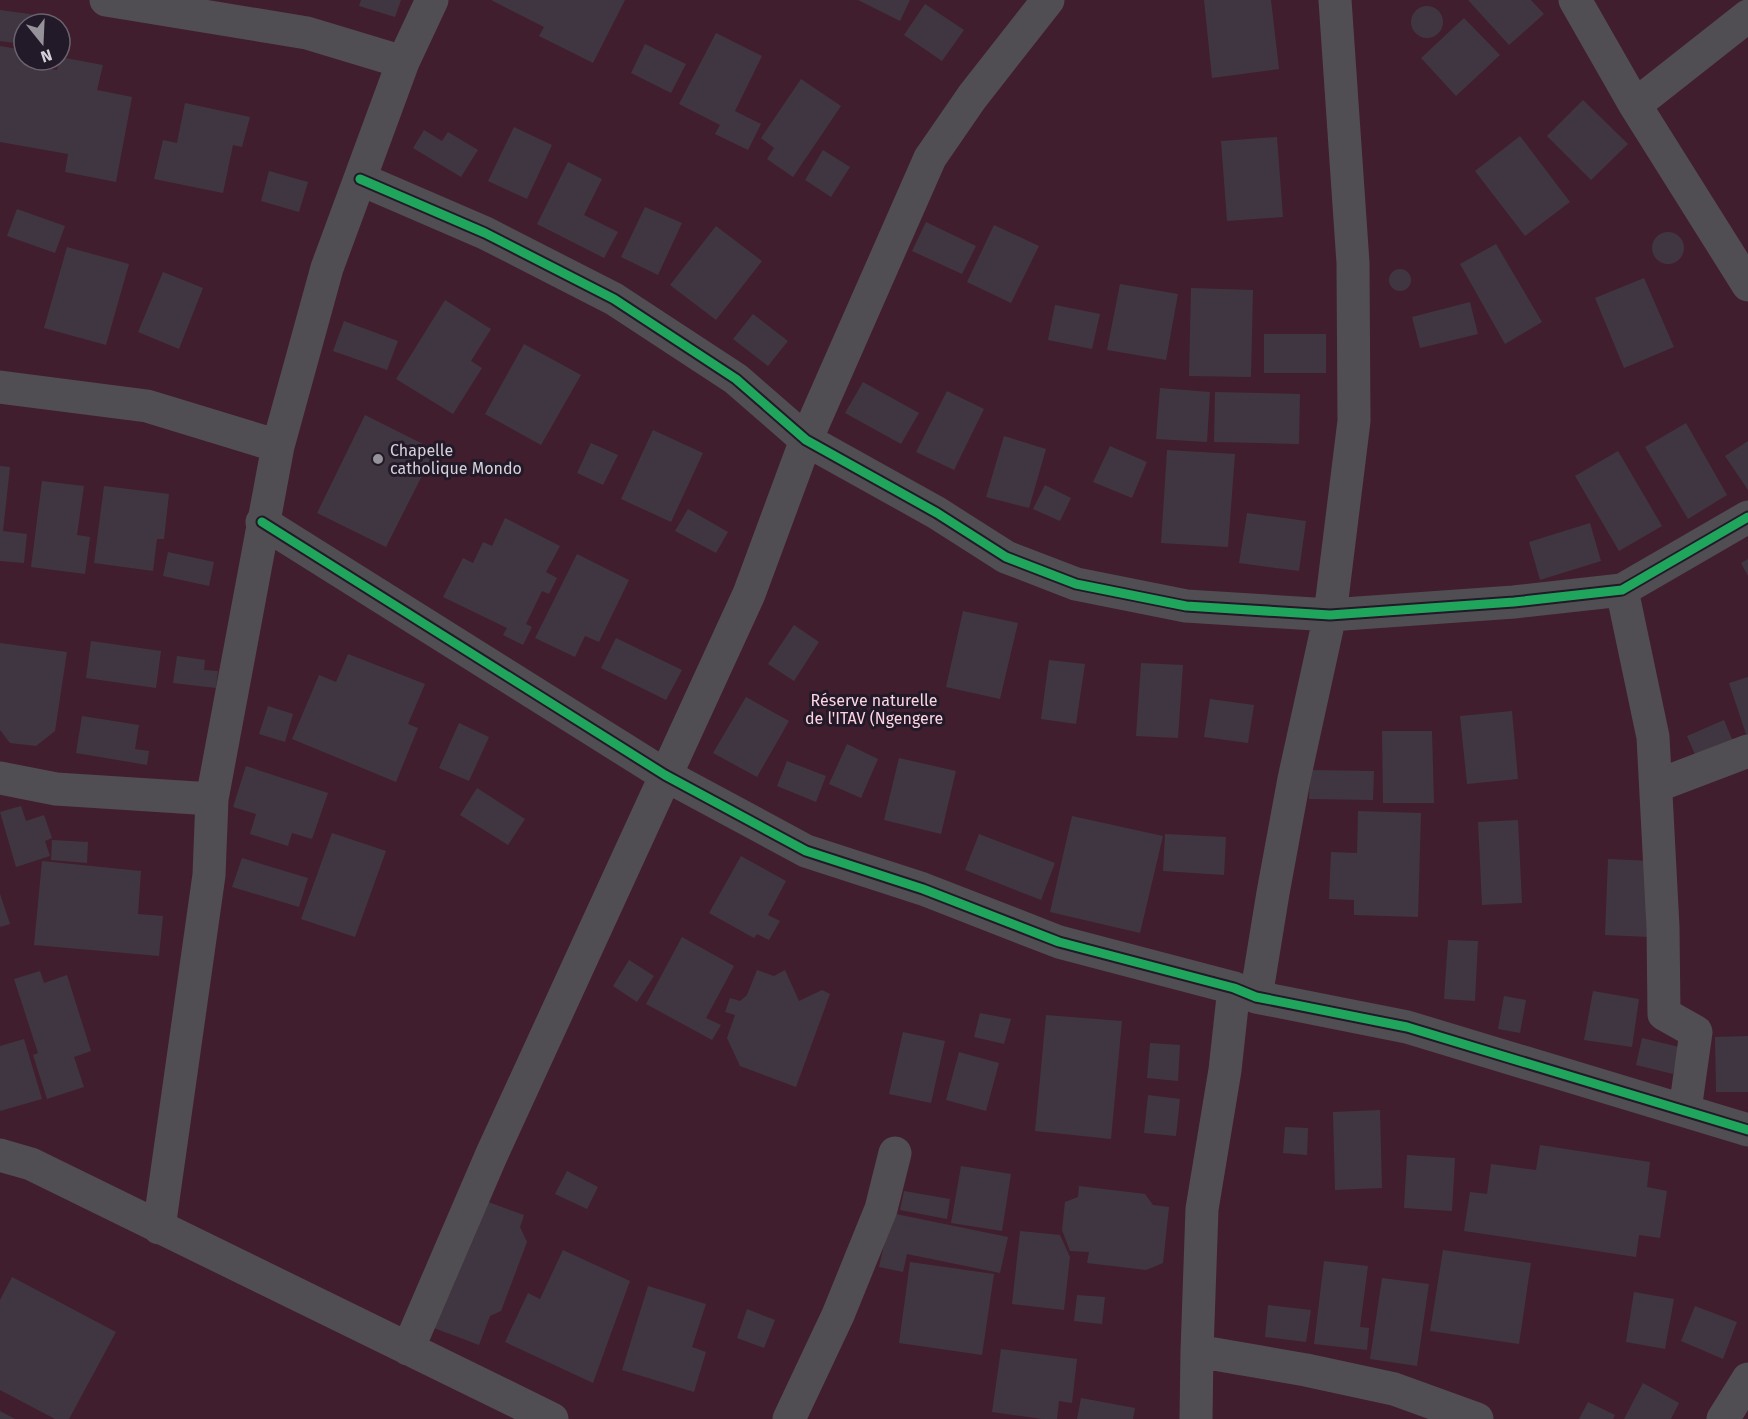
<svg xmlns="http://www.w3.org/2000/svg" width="1748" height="1419" font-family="'Fira Sans',sans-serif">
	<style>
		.green { fill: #411e2e; fill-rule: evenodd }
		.building { fill: #403641 }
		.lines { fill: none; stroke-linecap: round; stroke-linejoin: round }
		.minor { stroke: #514e53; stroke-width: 33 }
		.cycleway-casing { stroke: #221a28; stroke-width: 13 }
		.cycleway { stroke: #20a55d; stroke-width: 9 }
		.poi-dot { fill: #96929a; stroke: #221a28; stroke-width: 2 }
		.labels { text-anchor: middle; stroke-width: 6; stroke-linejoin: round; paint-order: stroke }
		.poi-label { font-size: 16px; fill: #d5d0da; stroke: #221a28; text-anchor: start }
		.park-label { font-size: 16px; fill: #fed4e2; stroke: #221a28 }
	</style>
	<rect width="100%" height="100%" fill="#211e24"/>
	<path class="green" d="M 0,0 L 1748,0 L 1748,1419 L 0,1419 ZM 24,24 L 60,24 L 60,60 L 24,60 Z"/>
	<path class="building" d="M 361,0 L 401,0 L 395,17 L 359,6 Z
		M 491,0 L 625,0 L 593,63 L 539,36 L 544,27 Z
		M 858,0 L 910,0 L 900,21 Z
		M 1204,0 L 1271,0 L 1279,69 L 1212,78 Z
		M 1468,0 L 1531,0 L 1544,14 L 1509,45 Z
		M 925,4 L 964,30 L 942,61 L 904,35 Z
		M1411 22a16 16 0 1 1 32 0a16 16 0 1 1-32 0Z
		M 0,10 L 44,16 L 42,24 L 24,24 L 24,44 L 0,41 Z
		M 1464,18 L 1500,55 L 1456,96 L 1421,58 Z
		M 716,33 L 762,56 L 735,111 L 761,124 L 748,150 L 715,134 L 720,125 L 679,104 Z
		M 645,44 L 686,64 L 671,93 L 631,73 Z
		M 0,46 L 24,50 L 24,64 L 57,70 L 60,57 L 103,65 L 97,90 L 132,97 L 116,182 L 65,172 L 68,154 L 0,142 Z
		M 801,79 L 841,106 L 793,177 L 767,159 L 774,148 L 761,138 Z
		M 1583,100 L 1628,144 L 1591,180 L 1547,136 Z
		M 185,103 L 250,117 L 242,147 L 233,145 L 223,193 L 154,179 L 163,140 L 177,143 Z
		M 514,127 L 552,145 L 527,199 L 488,181 Z
		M 424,130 L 442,141 L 448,132 L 478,150 L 461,177 L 413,148 Z
		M 1520,136 L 1570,202 L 1525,236 L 1475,171 Z
		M 1277,137 L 1283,217 L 1227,221 L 1221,141 Z
		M 823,150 L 850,167 L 831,197 L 805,180 Z
		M 568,162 L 602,179 L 584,215 L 618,232 L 604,258 L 537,224 Z
		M 269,171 L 308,182 L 299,212 L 261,201 Z
		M 645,207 L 682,223 L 658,275 L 621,257 Z
		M 17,209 L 65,226 L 55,253 L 7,236 Z
		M 926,222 L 976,246 L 962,274 L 912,251 Z
		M 994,225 L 1039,246 L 1011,303 L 967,282 Z
		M 716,226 L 762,261 L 716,320 L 670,285 Z
		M1652 248a16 16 0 1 1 32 0a16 16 0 1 1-32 0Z
		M 1496,244 L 1542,322 L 1505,344 L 1460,264 Z
		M 67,247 L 129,264 L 106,345 L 44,328 Z
		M1389 280a11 11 0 1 1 22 0a11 11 0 1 1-22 0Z
		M 163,272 L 203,288 L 179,349 L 138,332 Z
		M 1644,278 L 1674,347 L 1624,368 L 1595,298 Z
		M 1120,284 L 1178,294 L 1166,360 L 1107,350 Z
		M 1191,288 L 1253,290 L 1251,377 L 1189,376 Z
		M 445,300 L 491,329 L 471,361 L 482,368 L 453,414 L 396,379 Z
		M 1470,302 L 1478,334 L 1420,348 L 1412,317 Z
		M 1055,305 L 1100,314 L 1092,349 L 1048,340 Z
		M 753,314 L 788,341 L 768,366 L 733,339 Z
		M 344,321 L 398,341 L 387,370 L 333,351 Z
		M 1264,334 L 1326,334 L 1326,373 L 1264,373 Z
		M 524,344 L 581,375 L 541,445 L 485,414 Z
		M 863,382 L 919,413 L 901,444 L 845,413 Z
		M 1160,388 L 1210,392 L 1207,442 L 1156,439 Z
		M 947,391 L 984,409 L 954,470 L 916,452 Z
		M 1215,392 L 1300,394 L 1299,444 L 1214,442 Z
		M 365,415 L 435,450 L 386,547 L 317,513 Z
		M 1686,423 L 1727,495 L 1688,519 L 1645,447 Z
		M 653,430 L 703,453 L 671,522 L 621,499 Z
		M 1004,436 L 1046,449 L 1029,508 L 986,497 Z
		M 1748,441 L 1748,490 L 1725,456 Z
		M 591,443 L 618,455 L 603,485 L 577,473 Z
		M 1110,446 L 1147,462 L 1132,498 L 1093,482 Z
		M 1167,450 L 1235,454 L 1228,547 L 1161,543 Z
		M 1618,451 L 1662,526 L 1619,551 L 1575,476 Z
		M 0,466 L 10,467 L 3,531 L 27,534 L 24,563 L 0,561 Z
		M 42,481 L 84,486 L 77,535 L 90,537 L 85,574 L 31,567 Z
		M 1045,485 L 1071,498 L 1060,521 L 1033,509 Z
		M 104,486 L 169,494 L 164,539 L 157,539 L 153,571 L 94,563 Z
		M 688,509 L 728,532 L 716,553 L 675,531 Z
		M 1247,513 L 1306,521 L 1299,571 L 1239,563 Z
		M 505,518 L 560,546 L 546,572 L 557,578 L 549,594 L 542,591 L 526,624 L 532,627 L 523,645 L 503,635 L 507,628 L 443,597 L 463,558 L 473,563 L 483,542 L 492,546 Z
		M 1590,523 L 1601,561 L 1540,580 L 1529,542 Z
		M 168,552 L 214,562 L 209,586 L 163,576 Z
		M 577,554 L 629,580 L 599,642 L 585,636 L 575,657 L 535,638 Z
		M 1748,559 L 1748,576 L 1741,563 Z
		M 963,611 L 1018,623 L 1000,699 L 946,687 Z
		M 794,625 L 819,642 L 794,681 L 768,664 Z
		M 616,638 L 682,670 L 666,700 L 601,668 Z
		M 91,641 L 161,651 L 156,688 L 86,678 Z
		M 0,643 L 67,652 L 55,731 L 36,746 L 10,743 L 0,730 Z
		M 348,654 L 425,684 L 408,724 L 418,728 L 396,782 L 292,739 L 319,675 L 336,682 Z
		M 177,656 L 205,660 L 204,670 L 218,671 L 216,688 L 173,683 Z
		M 1049,660 L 1085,664 L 1076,724 L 1041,719 Z
		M 1141,663 L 1183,665 L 1178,738 L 1136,736 Z
		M 1748,677 L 1748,740 L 1729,683 Z
		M 746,697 L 789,721 L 757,777 L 713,753 Z
		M 1210,699 L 1254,705 L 1248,743 L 1204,737 Z
		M 268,706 L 293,714 L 285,742 L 259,734 Z
		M 1512,711 L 1518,779 L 1467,784 L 1460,716 Z
		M 82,716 L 139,725 L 135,749 L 149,751 L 147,765 L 76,753 Z
		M 1724,720 L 1734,744 L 1697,759 L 1687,736 Z
		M 459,723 L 489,737 L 469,781 L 439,768 Z
		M 1382,731 L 1432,731 L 1434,803 L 1383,803 Z
		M 847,744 L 878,759 L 861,798 L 829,784 Z
		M 899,758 L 956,771 L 941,834 L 884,820 Z
		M 787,761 L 826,776 L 816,802 L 777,786 Z
		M 246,766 L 328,793 L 312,839 L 292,833 L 288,846 L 250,834 L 256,814 L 233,807 Z
		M 1310,770 L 1374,771 L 1373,800 L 1309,799 Z
		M 477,788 L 525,819 L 508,845 L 460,815 Z
		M 21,806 L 26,821 L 44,815 L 52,838 L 45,841 L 50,856 L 16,867 L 0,812 Z
		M 1358,811 L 1421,813 L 1418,917 L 1354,915 L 1354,900 L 1329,899 L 1331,852 L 1357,853 Z
		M 1072,816 L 1163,836 L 1140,933 L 1050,912 Z
		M 1518,820 L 1522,903 L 1482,905 L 1478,822 Z
		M 332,833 L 386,851 L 355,937 L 301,919 Z
		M 979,834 L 1055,863 L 1041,900 L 965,870 Z
		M 1165,834 L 1226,837 L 1224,875 L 1163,871 Z
		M 52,840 L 88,842 L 87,863 L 51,860 Z
		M 741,856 L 786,881 L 768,915 L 780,921 L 769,940 L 757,934 L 754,938 L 709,913 Z
		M 242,858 L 308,878 L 299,907 L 232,887 Z
		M 1608,859 L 1653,861 L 1649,937 L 1605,935 Z
		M 42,861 L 141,871 L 138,914 L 163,916 L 159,956 L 34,945 Z
		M 0,894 L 10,924 L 0,927 Z
		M 682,937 L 734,966 L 706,1018 L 721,1025 L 712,1040 L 646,1004 Z
		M 1448,940 L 1478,941 L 1475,1001 L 1444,999 Z
		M 629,960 L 654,976 L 637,1002 L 613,986 Z
		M 757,970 L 774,976 L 785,970 L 799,1001 L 822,990 L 830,994 L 796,1087 L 740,1066 L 727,1038 L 735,1015 L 725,1012 L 730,998 L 740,1001 L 747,995 Z
		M 40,971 L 44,983 L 67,975 L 91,1051 L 74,1057 L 84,1087 L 47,1099 L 33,1055 L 38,1053 L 14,979 Z
		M 1593,991 L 1639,999 L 1632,1047 L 1584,1040 Z
		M 1504,996 L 1526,1000 L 1520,1033 L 1498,1029 Z
		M 980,1013 L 1011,1019 L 1004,1044 L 974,1037 Z
		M 1046,1015 L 1122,1021 L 1111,1139 L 1035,1131 Z
		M 903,1032 L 945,1041 L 931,1103 L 889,1094 Z
		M 1748,1036 L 1748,1092 L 1716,1092 L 1715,1037 Z
		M 1642,1038 L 1679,1047 L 1673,1074 L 1636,1065 Z
		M 24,1039 L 42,1099 L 0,1111 L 0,1046 Z
		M 1150,1043 L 1180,1045 L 1178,1081 L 1147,1078 Z
		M 959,1052 L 999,1063 L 986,1111 L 946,1100 Z
		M 1148,1095 L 1180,1099 L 1176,1136 L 1144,1133 Z
		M 1380,1110 L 1382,1188 L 1335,1190 L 1333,1112 Z
		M 1285,1127 L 1308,1128 L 1307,1155 L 1283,1153 Z
		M 1540,1145 L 1650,1162 L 1647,1187 L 1667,1191 L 1660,1238 L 1639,1235 L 1636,1257 L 1464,1231 L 1470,1192 L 1487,1194 L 1491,1164 L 1536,1170 Z
		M 1407,1155 L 1455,1158 L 1452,1211 L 1404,1208 Z
		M 961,1166 L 1011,1174 L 1002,1231 L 951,1223 Z
		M 567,1171 L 598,1187 L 587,1209 L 555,1194 Z
		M 1079,1186 L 1145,1194 L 1153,1205 L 1169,1207 L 1163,1263 L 1146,1270 L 1087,1263 L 1089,1252 L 1070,1251 L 1062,1230 L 1065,1202 L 1078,1197 Z
		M 904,1191 L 950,1199 L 947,1219 L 900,1210 Z
		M 483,1200 L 524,1215 L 520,1227 L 527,1242 L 501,1311 L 490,1316 L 479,1345 L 434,1328 Z
		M 891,1213 L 1008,1237 L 1000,1273 L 907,1254 L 903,1272 L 879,1267 Z
		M 1020,1231 L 1060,1235 L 1070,1257 L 1064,1310 L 1012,1304 Z
		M 563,1250 L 630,1281 L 593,1383 L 505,1342 L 528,1293 L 540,1299 Z
		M 1443,1250 L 1531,1263 L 1519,1344 L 1430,1331 Z
		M 1324,1261 L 1368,1266 L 1360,1327 L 1369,1328 L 1367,1350 L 1314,1344 Z
		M 910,1262 L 994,1274 L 982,1355 L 899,1343 Z
		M 12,1277 L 116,1332 L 69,1419 L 55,1419 L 0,1390 L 0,1300 Z
		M 1382,1278 L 1429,1284 L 1417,1366 L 1370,1359 Z
		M 648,1286 L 706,1304 L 692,1347 L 706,1352 L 694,1392 L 622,1370 Z
		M 1634,1292 L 1674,1299 L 1665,1349 L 1626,1342 Z
		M 1077,1295 L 1105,1297 L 1102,1324 L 1074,1321 Z
		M 1268,1305 L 1311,1310 L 1306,1342 L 1265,1337 Z
		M 1695,1306 L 1737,1322 L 1723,1359 L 1681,1341 Z
		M 747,1309 L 775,1320 L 764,1348 L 737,1338 Z
		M 1001,1349 L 1077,1359 L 1072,1403 L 1059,1401 L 1057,1419 L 1042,1419 L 992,1412 Z
		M 1643,1383 L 1679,1403 L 1671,1419 L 1624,1419 Z
		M 1081,1398 L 1135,1408 L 1133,1419 L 1077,1419 Z
		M 1588,1402 L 1615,1415 L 1613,1419 L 1579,1419 Z
		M 0,1411 L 15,1419 L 0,1419 Z"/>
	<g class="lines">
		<path class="minor" d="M 106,0 L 307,33 L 403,62
			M 1575,0 L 1635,105 L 1748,285
			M 1635,105 L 1748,16
			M 360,179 L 485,233 L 614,299 L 736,379 L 806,440 L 937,513 L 1006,557 L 1076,584 L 1186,606 L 1330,615 L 1514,602 L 1622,590 L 1748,517
			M 0,387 L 147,406 L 278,446
			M 262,522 L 665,775 L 806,851 L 923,889 L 1059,942 L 1234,988 L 1256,997 L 1407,1027 L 1748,1130
			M 1622,590 L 1653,737 L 1663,927 L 1664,1014 L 1696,1032 L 1685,1110
			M 0,778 L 56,789 L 212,799
			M 1656,786 L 1748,751
			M 1256,997 L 1273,893 L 1294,779 L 1330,615 L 1354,421 L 1353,263 L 1335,0
			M 0,1155 L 31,1164 L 552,1419
			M 159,1228 L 209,875 L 212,799 L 278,446 L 327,268 L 403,62 L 432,0
			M 408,1349 L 491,1156 L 749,594 L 806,440 L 930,158 L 972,97 L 1048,0
			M 1197,1351 L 1306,1370 L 1394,1389 L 1477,1419
			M 789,1419 L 838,1315 L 881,1209 L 895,1153
			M 1196,1419 L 1197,1351 L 1202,1209 L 1225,1070 L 1234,988
			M 1723,1419 L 1748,1379"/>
		<g class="cycleway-casing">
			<path id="cycleway" d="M 360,179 L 485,233 L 614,299 L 736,379 L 806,440 L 937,513 L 1006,557 L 1076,584 L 1186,606 L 1330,615 L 1514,602 L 1622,590 L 1748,517
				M 262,522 L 665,775 L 806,851 L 923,889 L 1059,942 L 1234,988 L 1256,997 L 1407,1027 L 1748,1130"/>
		</g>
		<use href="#cycleway" class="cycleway"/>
	</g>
	<circle class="poi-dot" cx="378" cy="459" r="6"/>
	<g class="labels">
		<g class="poi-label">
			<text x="390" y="456">Chapelle<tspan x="390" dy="18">catholique Mondo</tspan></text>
		</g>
		<g class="park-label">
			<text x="874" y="706">Réserve naturelle<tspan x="874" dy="18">de l'ITAV (Ngengere</tspan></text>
		</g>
	</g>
	<g transform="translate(42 42) rotate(162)"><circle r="28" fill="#221a28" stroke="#6a636f" stroke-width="1.5"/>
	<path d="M0-4.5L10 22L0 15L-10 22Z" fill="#96929a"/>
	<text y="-9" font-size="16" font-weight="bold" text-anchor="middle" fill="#d5d0da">N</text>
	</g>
</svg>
